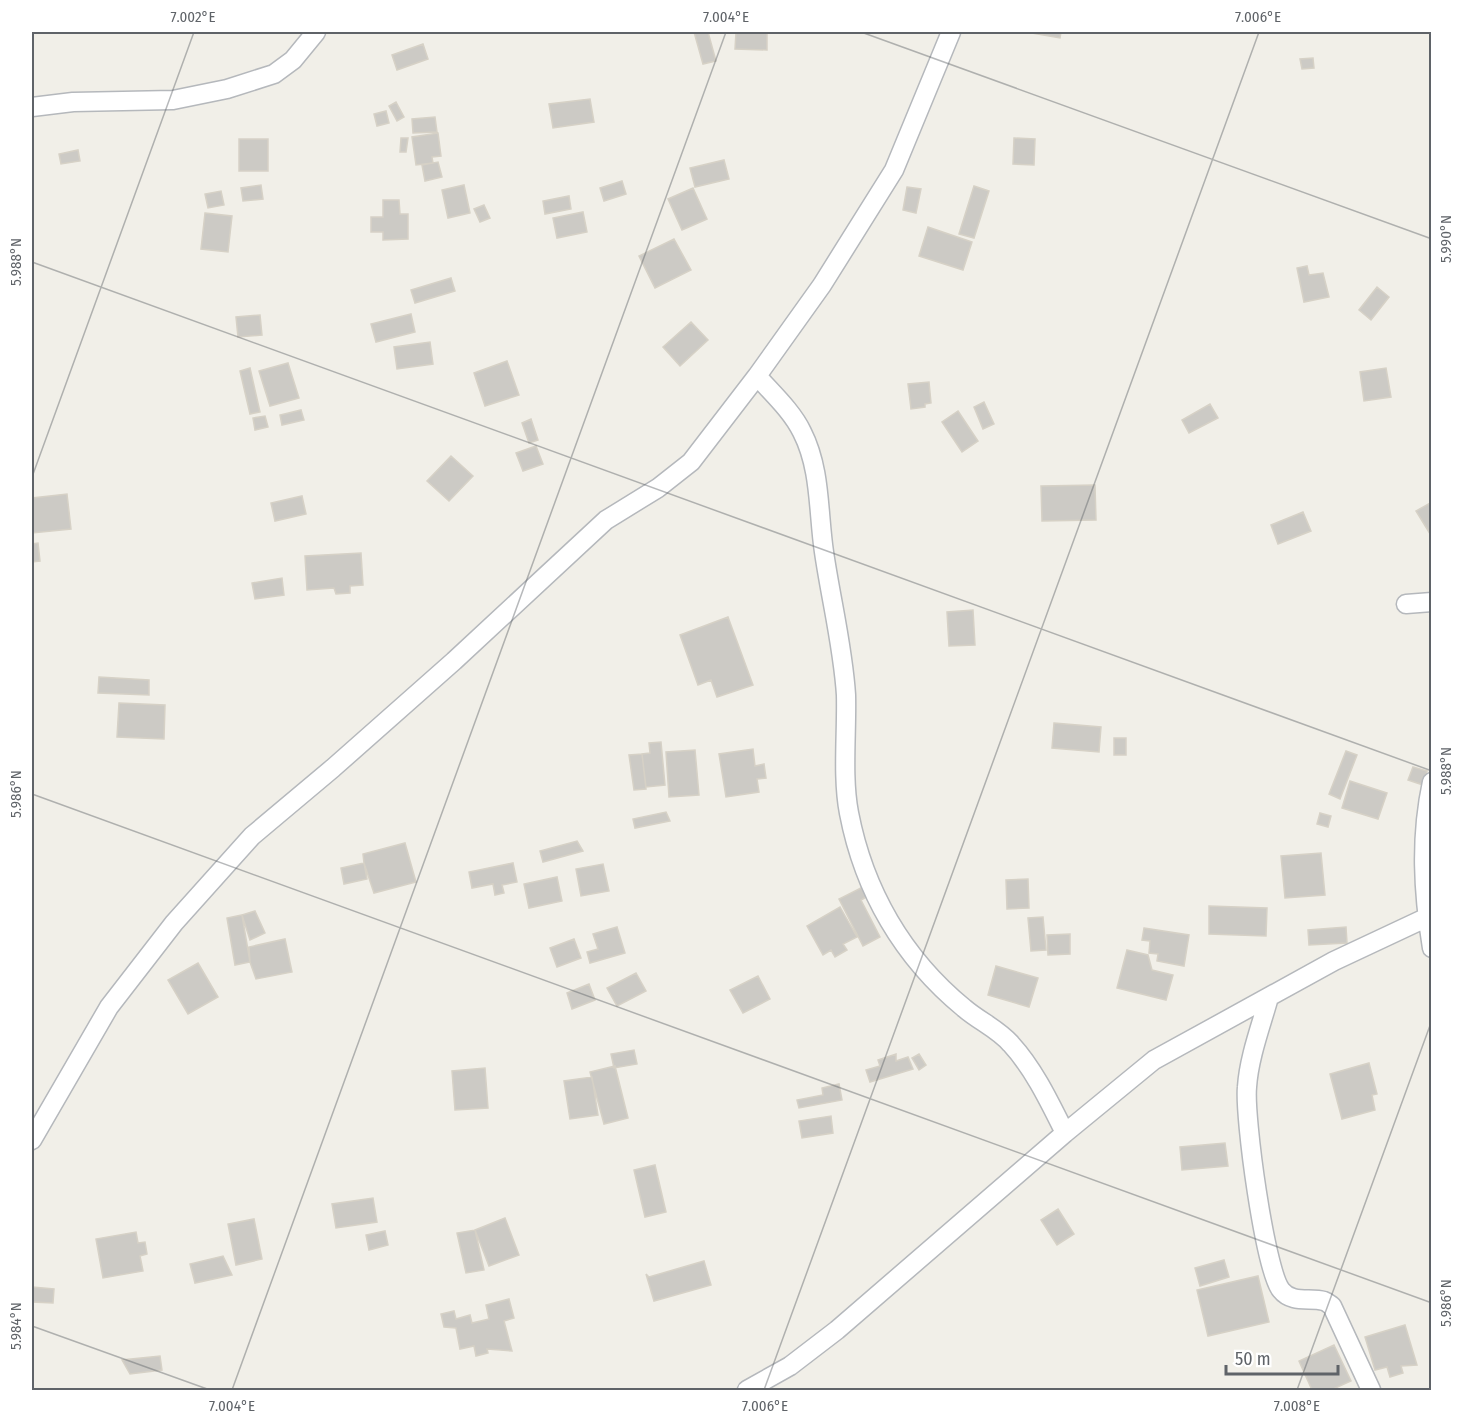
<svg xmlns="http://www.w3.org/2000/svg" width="1463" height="1422" font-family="'Fira Sans Condensed',sans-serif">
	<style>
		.building { fill: #cccac5; stroke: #d6d1c6; stroke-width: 1.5 }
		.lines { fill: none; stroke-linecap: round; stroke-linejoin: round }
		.minor-casing { stroke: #b5b8bc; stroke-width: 21 }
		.minor { stroke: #fff; stroke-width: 18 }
		.ticks { fill: none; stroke: #5f6368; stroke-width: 1.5; stroke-opacity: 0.45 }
		.neatline { fill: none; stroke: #5f6368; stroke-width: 2 }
		.ticks-label { font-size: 15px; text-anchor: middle; fill: #5f6368 }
	</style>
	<rect width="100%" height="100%" fill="#f1efe8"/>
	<path class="building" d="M 694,32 L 708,32 L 716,61 L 703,64 Z
		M 736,32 L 767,32 L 767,50 L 735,49 Z
		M 1026,32 L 1061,32 L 1060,38 Z
		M 423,44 L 428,59 L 397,70 L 392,55 Z
		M 1313,58 L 1314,68 L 1302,69 L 1300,59 Z
		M 590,99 L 594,122 L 553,128 L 549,104 Z
		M 396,102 L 404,117 L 397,121 L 389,106 Z
		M 386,111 L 389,123 L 377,126 L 374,114 Z
		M 435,117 L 437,132 L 413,133 L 412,119 Z
		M 438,133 L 441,156 L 432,157 L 433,163 L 416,165 L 412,137 Z
		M 401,138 L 408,138 L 406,152 L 400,152 Z
		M 1014,138 L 1035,139 L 1034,165 L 1013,164 Z
		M 239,139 L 268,139 L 268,171 L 239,171 Z
		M 78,150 L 80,161 L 61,164 L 59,154 Z
		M 724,160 L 729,179 L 695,187 L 690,168 Z
		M 438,162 L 442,177 L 425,181 L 422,165 Z
		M 622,181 L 626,194 L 604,201 L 600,188 Z
		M 261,185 L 263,199 L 243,201 L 241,188 Z
		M 464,185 L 470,213 L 448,218 L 442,190 Z
		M 974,186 L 989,191 L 974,238 L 959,234 Z
		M 907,187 L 921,189 L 916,213 L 903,210 Z
		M 693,188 L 707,219 L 682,230 L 668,199 Z
		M 221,191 L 224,205 L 208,208 L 205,194 Z
		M 569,196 L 571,209 L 545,214 L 543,201 Z
		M 383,200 L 399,200 L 400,214 L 408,214 L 408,239 L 383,240 L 383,232 L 371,232 L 371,217 L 383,217 Z
		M 484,205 L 490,218 L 480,222 L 474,209 Z
		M 583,212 L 587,232 L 557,238 L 553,218 Z
		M 205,213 L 232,216 L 228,252 L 201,249 Z
		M 928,227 L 972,242 L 963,270 L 919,256 Z
		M 674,239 L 691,270 L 655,288 L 639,256 Z
		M 1307,266 L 1309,275 L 1323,273 L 1329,297 L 1304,302 L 1297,268 Z
		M 451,278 L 455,291 L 415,303 L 411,290 Z
		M 1377,287 L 1389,297 L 1371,320 L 1359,310 Z
		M 411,314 L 415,332 L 376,342 L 371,324 Z
		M 260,315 L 262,335 L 238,337 L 236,317 Z
		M 691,322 L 708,340 L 680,366 L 663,347 Z
		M 430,342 L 433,364 L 397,369 L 394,347 Z
		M 507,361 L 519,395 L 485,406 L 474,373 Z
		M 288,363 L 299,398 L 270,406 L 259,371 Z
		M 250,368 L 260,412 L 250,414 L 240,371 Z
		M 1386,368 L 1391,397 L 1364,401 L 1360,372 Z
		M 929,382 L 931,403 L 925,404 L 925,407 L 911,409 L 908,384 Z
		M 984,402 L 994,424 L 983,429 L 974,407 Z
		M 1210,404 L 1218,418 L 1189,433 L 1182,420 Z
		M 301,410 L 304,420 L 282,425 L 280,415 Z
		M 958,411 L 978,441 L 962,452 L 942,422 Z
		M 265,416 L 268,427 L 255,430 L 253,418 Z
		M 531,419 L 538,440 L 529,443 L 522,423 Z
		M 536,446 L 543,464 L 523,471 L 516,453 Z
		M 451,456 L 473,476 L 449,501 L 427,481 Z
		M 1095,485 L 1096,520 L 1042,521 L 1041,486 Z
		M 67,494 L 71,529 L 32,533 L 32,498 Z
		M 302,496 L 306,514 L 275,521 L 271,503 Z
		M 1432,502 L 1432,537 L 1416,511 Z
		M 1303,512 L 1311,531 L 1278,544 L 1271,525 Z
		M 38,543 L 40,561 L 32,562 L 32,544 Z
		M 361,553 L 363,585 L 350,586 L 350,593 L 336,594 L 334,588 L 307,590 L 305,556 Z
		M 282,578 L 284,595 L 255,599 L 252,583 Z
		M 973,610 L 975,645 L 949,646 L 947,612 Z
		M 728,617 L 753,685 L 717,697 L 711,680 L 698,685 L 680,635 Z
		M 99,677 L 149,680 L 149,695 L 98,693 Z
		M 119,703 L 165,705 L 164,739 L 117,737 Z
		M 1054,723 L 1101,727 L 1099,752 L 1052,748 Z
		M 1114,738 L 1126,738 L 1126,755 L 1114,755 Z
		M 661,742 L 665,785 L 646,787 L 642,754 L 650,753 L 649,743 Z
		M 753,749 L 755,766 L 764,764 L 766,778 L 757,779 L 759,792 L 726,797 L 719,754 Z
		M 695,750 L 699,795 L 669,797 L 666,752 Z
		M 1346,751 L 1357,755 L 1340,799 L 1329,794 Z
		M 642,754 L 646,789 L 634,790 L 629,755 Z
		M 1413,767 L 1427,771 L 1423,785 L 1408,780 Z
		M 1350,781 L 1387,793 L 1378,819 L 1342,808 Z
		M 666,812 L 670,821 L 635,828 L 633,819 Z
		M 1320,813 L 1331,816 L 1328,827 L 1317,824 Z
		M 577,841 L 583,851 L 543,862 L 540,851 Z
		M 405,843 L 416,882 L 374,893 L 364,863 L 363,854 Z
		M 1321,853 L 1325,895 L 1285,898 L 1281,856 Z
		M 364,863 L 367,879 L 344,884 L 341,868 Z
		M 513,863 L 517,882 L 502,885 L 504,893 L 495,895 L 493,884 L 472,888 L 469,872 Z
		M 603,864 L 609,891 L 581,896 L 576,869 Z
		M 557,877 L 562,901 L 529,908 L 524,884 Z
		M 1028,879 L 1029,908 L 1007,909 L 1006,880 Z
		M 861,888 L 868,896 L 861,900 L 880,937 L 863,946 L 839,899 Z
		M 1209,906 L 1267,908 L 1266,936 L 1209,934 Z
		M 840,907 L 857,937 L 843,944 L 847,950 L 835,957 L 831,950 L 823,955 L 807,926 Z
		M 255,911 L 265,933 L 250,940 L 242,915 Z
		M 242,915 L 250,962 L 235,965 L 227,918 Z
		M 1043,917 L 1046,950 L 1031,951 L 1028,918 Z
		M 617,927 L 625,953 L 590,963 L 587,952 L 598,949 L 593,934 Z
		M 1346,927 L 1347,943 L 1309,945 L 1308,930 Z
		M 1144,928 L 1189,935 L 1184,966 L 1157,961 L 1158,954 L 1149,953 L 1150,941 L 1142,940 Z
		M 1070,934 L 1070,954 L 1048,955 L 1047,935 Z
		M 285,939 L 292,972 L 256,979 L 250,962 L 249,947 Z
		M 574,939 L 581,958 L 557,967 L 550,948 Z
		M 1127,950 L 1148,955 L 1152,970 L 1173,975 L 1166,1000 L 1117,988 Z
		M 198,963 L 218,997 L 188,1014 L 168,980 Z
		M 996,966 L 1038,978 L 1029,1007 L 988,995 Z
		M 636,973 L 646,991 L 617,1006 L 607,988 Z
		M 758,976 L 770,999 L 743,1013 L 730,990 Z
		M 589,984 L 595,1000 L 572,1009 L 567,993 Z
		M 634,1050 L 637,1064 L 614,1068 L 611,1054 Z
		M 896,1054 L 896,1061 L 908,1057 L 913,1069 L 870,1082 L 866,1070 L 880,1066 L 878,1060 Z
		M 919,1054 L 926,1065 L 919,1070 L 912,1058 Z
		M 1369,1063 L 1377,1094 L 1372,1095 L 1375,1110 L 1342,1119 L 1330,1074 Z
		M 615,1066 L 628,1118 L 604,1124 L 590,1072 Z
		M 485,1068 L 488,1108 L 455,1110 L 452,1071 Z
		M 592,1077 L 598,1115 L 570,1119 L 564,1081 Z
		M 839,1084 L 842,1100 L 799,1108 L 797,1100 L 823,1095 L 822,1088 Z
		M 831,1116 L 833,1133 L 802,1138 L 799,1121 Z
		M 1225,1143 L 1228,1166 L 1182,1170 L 1180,1147 Z
		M 655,1165 L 666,1212 L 645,1217 L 634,1170 Z
		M 373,1198 L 377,1222 L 336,1228 L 332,1204 Z
		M 1058,1209 L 1074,1234 L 1057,1245 L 1041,1220 Z
		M 505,1218 L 519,1255 L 489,1266 L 475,1230 Z
		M 254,1219 L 262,1259 L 236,1265 L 228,1224 Z
		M 475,1230 L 484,1270 L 466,1273 L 457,1233 Z
		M 385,1231 L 388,1245 L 369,1250 L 366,1235 Z
		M 136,1232 L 138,1243 L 145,1242 L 147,1254 L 140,1256 L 143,1271 L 103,1278 L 96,1239 Z
		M 223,1256 L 232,1275 L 195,1283 L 190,1264 Z
		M 1224,1260 L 1229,1277 L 1200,1286 L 1195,1268 Z
		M 704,1261 L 711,1285 L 654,1301 L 646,1274 L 649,1277 Z
		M 1258,1276 L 1269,1322 L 1208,1336 L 1197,1290 Z
		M 32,1287 L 54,1289 L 53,1303 L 32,1302 Z
		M 509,1299 L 514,1318 L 504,1321 L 512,1351 L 487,1349 L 488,1353 L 476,1356 L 474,1346 L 460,1349 L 456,1328 L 444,1327 L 441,1314 L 454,1311 L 456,1319 L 470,1315 L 472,1323 L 489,1319 L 486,1305 Z
		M 1405,1325 L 1417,1365 L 1401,1366 L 1403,1373 L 1390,1377 L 1387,1367 L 1375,1370 L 1365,1337 Z
		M 1334,1345 L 1351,1381 L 1331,1390 L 1312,1390 L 1299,1361 Z
		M 160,1356 L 162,1370 L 130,1374 L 122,1360 Z"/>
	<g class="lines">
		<g class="minor-casing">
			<path id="minor" d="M 32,107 L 73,102 L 173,100 L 227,89 L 274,74 L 293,60 L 316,32
				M 757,376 C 772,393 792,411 802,432 C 821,469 818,512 824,552 C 831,600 843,647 846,695 C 847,733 842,777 849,813 C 864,891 903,958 964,1008 C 979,1021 998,1029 1011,1044 C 1034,1069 1050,1103 1065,1133
				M 1406,604 L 1432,602
				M 1432,782 C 1420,838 1423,892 1432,948
				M 1269,997 C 1261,1026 1249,1057 1247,1087 C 1244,1116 1265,1270 1281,1290 C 1292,1304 1310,1297 1324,1301 C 1327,1302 1329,1304 1332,1306 L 1371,1390
				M 32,1140 L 109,1007 L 174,923 L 252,836 L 333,768 L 454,661 L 606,520 L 658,488 L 691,462 L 757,376 L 822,285 L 894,170 L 951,32
				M 747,1390 L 790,1366 L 837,1330 L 1065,1133 L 1154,1060 L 1334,961 L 1432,915"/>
		</g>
		<use href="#minor" class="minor"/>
	</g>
	<path class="ticks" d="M 861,32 L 1432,239M 32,262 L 1432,771M 32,477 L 194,32M 32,794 L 1432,1303M 32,1326 L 210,1390M 232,1390 L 726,32M 764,1390 L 1259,32M 1297,1390 L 1432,1020"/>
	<rect width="1463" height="1422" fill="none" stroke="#ffffff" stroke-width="66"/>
	<path d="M1226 1365v9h112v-9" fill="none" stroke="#5f6368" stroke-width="3"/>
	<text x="1235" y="1365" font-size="18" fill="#5f6368" stroke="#ffffff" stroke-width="4.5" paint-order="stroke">50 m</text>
	<rect x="33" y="33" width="1397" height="1356" class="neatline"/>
	<g class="ticks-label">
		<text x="193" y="22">7.002°E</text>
		<text x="726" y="22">7.004°E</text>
		<text x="1258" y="22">7.006°E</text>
		<text transform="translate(1446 239) rotate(-90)" y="5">5.990°N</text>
		<text transform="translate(16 262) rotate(-90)" y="5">5.988°N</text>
		<text transform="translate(1446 771) rotate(-90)" y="5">5.988°N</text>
		<text transform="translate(16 794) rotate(-90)" y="5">5.986°N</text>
		<text transform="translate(1446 1303) rotate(-90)" y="5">5.986°N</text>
		<text transform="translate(16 1326) rotate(-90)" y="5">5.984°N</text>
		<text x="232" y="1411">7.004°E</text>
		<text x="765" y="1411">7.006°E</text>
		<text x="1297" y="1411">7.008°E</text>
	</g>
</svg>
